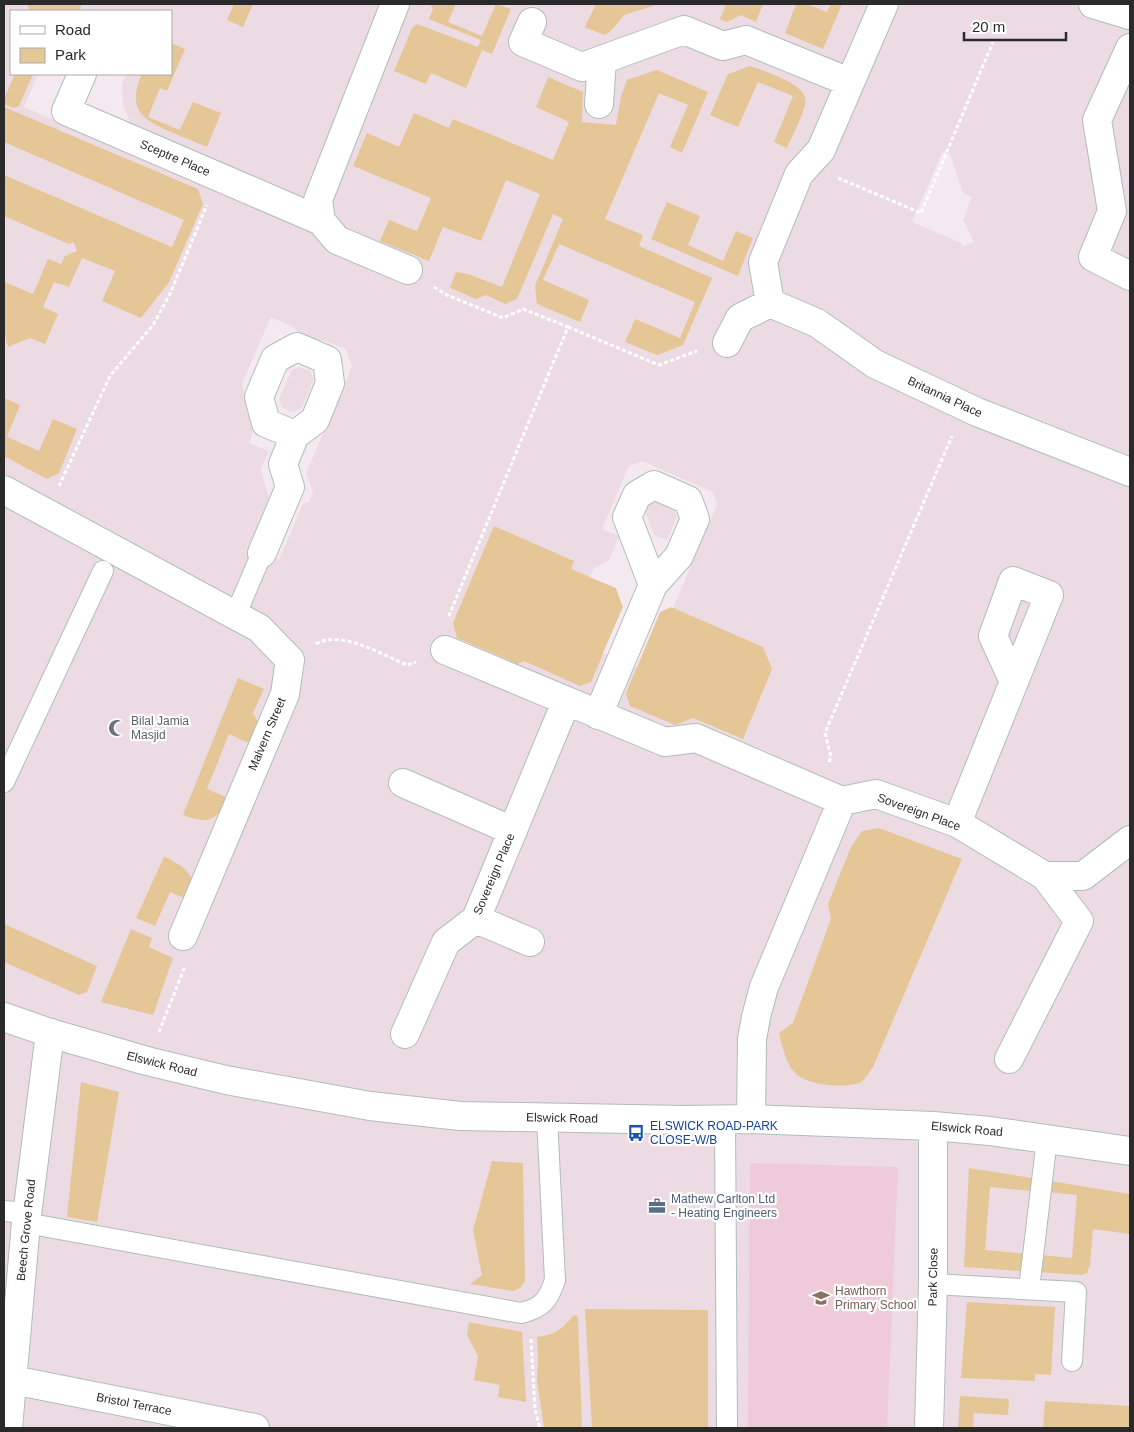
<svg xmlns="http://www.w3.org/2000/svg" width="1134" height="1432" font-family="Helvetica,sans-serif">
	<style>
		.education { fill: #efcad8 }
		.green { fill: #e5c696 }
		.plaza { fill: #f4e9ee; fill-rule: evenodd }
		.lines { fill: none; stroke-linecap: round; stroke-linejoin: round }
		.lane-casing { stroke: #afbebb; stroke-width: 22 }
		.street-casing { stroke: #afbebb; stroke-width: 30 }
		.secondary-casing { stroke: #afbebb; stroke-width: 30 }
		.path { stroke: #fff; stroke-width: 3; stroke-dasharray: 4 2.5; stroke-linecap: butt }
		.lane { stroke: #fff; stroke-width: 20 }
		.street { stroke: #fff; stroke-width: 28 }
		.secondary { stroke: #fff; stroke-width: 28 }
		.labels { text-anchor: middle; stroke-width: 4.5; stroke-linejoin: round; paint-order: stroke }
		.street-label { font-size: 12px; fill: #2a2a2a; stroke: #fff }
		.worship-label { font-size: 12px; fill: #5b616d; stroke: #fff; text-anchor: start }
		.transit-label { font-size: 12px; fill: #164399; stroke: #fff; text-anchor: start }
		.service-label { font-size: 12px; fill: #4e5e75; stroke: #fff; text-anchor: start }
		.education-label { font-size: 12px; fill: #785e54; stroke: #fff; text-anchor: start }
	</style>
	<rect width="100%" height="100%" fill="#ecdbe3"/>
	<path class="education" d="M 750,1163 L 898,1167 L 887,1428 L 748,1428 Z"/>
	<path class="green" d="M 27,4 L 82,4 L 79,11 L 33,11 L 30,10 Z
		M 234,4 L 253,4 L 243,27 L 227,20 Z
		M 430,4 L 456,4 L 448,22 L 482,36 L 496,4 L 511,9 L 492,54 L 482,50 L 466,88 L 431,73 L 426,84 L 394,71 L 412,28 L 417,24 L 478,47 L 481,40 L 429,19 L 433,9 Z
		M 596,4 L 659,4 L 624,15 L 611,31 L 604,35 L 585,27 Z
		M 726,4 L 763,4 L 756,22 L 741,15 L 727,22 L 720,19 Z
		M 796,4 L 807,4 L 827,12 L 831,4 L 842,4 L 823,49 L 785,33 Z
		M 171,43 L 185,49 L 167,91 L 160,88 L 148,117 L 180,130 L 193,102 L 221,113 L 207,147 C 195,142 183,137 171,132 C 141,119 127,108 142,74 L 171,74 Z
		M 750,66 C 765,72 811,84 805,105 C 801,120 793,134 787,148 L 774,142 L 793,96 L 758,82 L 738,127 L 710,115 L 728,74 Z
		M 657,70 L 708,92 L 682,153 L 670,147 L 688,105 L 659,93 L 605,219 L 643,235 L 639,246 L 712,278 L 683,345 L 657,355 L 625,342 L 635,319 L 680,338 L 695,302 L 559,244 L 543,280 L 589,300 L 580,322 L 537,304 L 535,286 L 563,219 L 553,214 L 517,299 L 505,304 L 486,295 L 476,299 L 450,288 L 456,272 L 468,274 L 502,287 L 540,194 L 506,180 L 481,241 L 443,227 L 429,261 L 380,241 L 389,220 L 417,231 L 431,198 L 353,166 L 367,133 L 399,147 L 414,113 L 449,128 L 453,119 L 553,160 L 569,122 L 536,107 L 548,77 L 583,92 L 582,122 L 616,125 L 621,97 L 627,80 Z
		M 15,74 L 33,74 L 19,106 L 14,108 L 6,105 L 4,99 Z
		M 4,107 L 198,189 L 203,204 L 169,282 L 141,318 L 102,301 L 115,271 L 82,258 L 69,287 L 54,282 L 43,307 L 58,314 L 45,344 L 30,338 L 8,347 L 4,330 L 5,282 L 33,294 L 48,259 L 61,264 L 65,256 L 77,251 L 74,242 L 69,244 L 4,216 L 4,175 L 172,247 L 184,220 L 4,142 Z
		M 667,202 L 700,216 L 688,245 L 723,261 L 736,231 L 753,238 L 738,276 L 651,239 Z
		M 4,398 L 20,405 L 7,437 L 39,451 L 53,419 L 77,429 L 59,473 L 47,479 L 4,456 Z
		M 494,526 L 574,561 L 571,569 L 616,588 L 623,607 L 591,682 L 580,686 L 524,661 L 518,664 L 457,638 L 453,623 Z
		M 671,607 L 763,647 L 772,669 L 743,739 L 693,718 L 675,725 L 630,706 L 626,693 L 660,612 Z
		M 238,678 L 264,689 L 253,713 L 259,724 L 251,744 L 229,734 L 207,789 L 228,798 C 218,822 206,824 183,815 Z
		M 879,828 L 962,859 L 873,1067 C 869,1072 866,1079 861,1082 C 847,1089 813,1085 800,1077 C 787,1069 782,1046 779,1033 L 793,1023 L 831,919 L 828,904 L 851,847 L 862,831 Z
		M 164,857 C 177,862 194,872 194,889 C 194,893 192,898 191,901 L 170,892 L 155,926 L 136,918 Z
		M 4,924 L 97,966 L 87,992 L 79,995 L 4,962 Z
		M 131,929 L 152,938 L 149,947 L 173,958 L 153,1015 L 101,1002 Z
		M 81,1082 L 119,1092 L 97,1222 L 67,1217 Z
		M 492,1161 L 523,1163 L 525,1281 L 520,1288 L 513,1291 L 470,1284 L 482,1275 L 473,1230 Z
		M 969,1168 L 1032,1178 L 1031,1191 L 990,1187 L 985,1250 L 1072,1258 L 1077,1195 L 1048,1192 L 1050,1181 L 1130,1194 L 1130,1234 L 1093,1229 L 1090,1265 L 1087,1273 L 1081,1275 L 964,1267 Z
		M 967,1302 L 1055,1307 L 1051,1375 L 1035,1374 L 1035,1381 L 961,1378 Z
		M 585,1309 L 708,1310 L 708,1428 L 592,1427 Z
		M 574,1315 L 578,1317 L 582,1428 L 544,1428 L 537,1380 L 538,1360 L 537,1337 C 555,1335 562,1329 574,1315 Z
		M 469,1322 L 522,1332 L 526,1402 L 498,1397 L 500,1385 L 474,1380 L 478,1356 L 467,1335 Z
		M 960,1396 L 1009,1399 L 1008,1415 L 974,1413 L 973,1428 L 958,1428 Z
		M 1045,1401 L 1130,1406 L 1130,1428 L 1043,1428 Z"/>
	<path class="plaza" d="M 38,74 L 126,74 L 122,85 L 123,105 L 130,122 L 261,209 L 24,107 Z
		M 943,151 L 950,154 L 963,193 L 972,197 L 963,220 L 974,242 L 962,247 L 961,243 L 912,222 Z
		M 271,317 L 295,328 L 299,334 L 316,342 L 323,340 L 346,349 L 352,367 L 306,473 L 313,492 L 309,502 L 303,504 L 279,560 L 249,546 L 269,498 L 261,470 L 269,451 L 249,443 L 253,433 L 242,383 ZM 300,367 L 310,371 L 314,379 L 301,409 L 292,412 L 283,408 L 279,399 L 292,370 Z
		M 642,461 L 713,492 L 717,505 L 673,608 L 671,607 L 660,612 L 637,667 L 603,653 L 623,607 L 616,588 L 590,577 L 593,569 L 609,560 L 619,536 L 602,529 L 629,466 ZM 654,501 L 674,510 L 677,517 L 667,540 L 654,535 L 644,508 L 646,504 Z"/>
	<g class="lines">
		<g class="lane-casing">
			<path id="lane" d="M 235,616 L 262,553
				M 4,782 L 103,571
				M 725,1119 L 727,1428
				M 4,1211 L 27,1213
				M 26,1223 L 521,1313 C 542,1308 548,1301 555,1280 L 547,1117
				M 933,1284 L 1076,1292 L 1072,1361
				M 1029,1289 L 1047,1139"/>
		</g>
		<g class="street-casing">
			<path id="street" d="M 395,4 L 318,200 L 321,221 L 337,240 L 408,270
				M 884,4 L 821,150 L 799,174 L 763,262 L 770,303 L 817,323 L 875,364 L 977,412 L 1130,472
				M 532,22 L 523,42 L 582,67 L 684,30 L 723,46 L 746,40 L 849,82
				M 1130,48 L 1097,120 L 1112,211 L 1093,257 L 1130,276
				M 82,74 L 66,111 L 321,221
				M 599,104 L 602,60
				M 727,343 L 740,318 L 770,303
				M 4,490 L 259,628 L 290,660 L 285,694 L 183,936
				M 262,553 L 290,487 L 283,464 L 295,435 L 315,420 L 330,383 L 327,360 L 297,347 L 275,359 L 259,397 L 266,423 L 295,435
				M 445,650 L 665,742 L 696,738 L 842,801 L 876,794 L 957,823 L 1045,876 L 1083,876 L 1130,840
				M 598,715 L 653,585 L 679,556 L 695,519 L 688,500 L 654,485 L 637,495 L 627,517 L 653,585
				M 403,783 L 513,831
				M 957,823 L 1049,595 L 1013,581 L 993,636 L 1014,682
				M 476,919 L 530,942
				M 405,1034 L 446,942 L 476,919 L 566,702
				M 1009,1059 L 1079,921 L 1045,876
				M 751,1119 L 752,1039 L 756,1017 L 764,987 L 842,801
				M 13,1380 L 255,1428
				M 8,1428 L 26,1223 L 50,1033
				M 929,1428 L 933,1284 L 933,1126"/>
		</g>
		<g class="secondary-casing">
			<path id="secondary" d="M 1093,4 L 1130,15
				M 4,1017 L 50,1033 L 147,1061 L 226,1080 L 370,1106 L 460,1116 L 685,1120 L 751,1119 L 933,1126 L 990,1131 L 1130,1151"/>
		</g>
		<path class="path" d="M 838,178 L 921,213 L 993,42
			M 434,287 L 447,295 L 503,318 L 523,309 L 568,327 L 448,618
			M 568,327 L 659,365 L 697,351
			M 59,486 L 110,376 L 153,325 L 170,294 L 207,205
			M 316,644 C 340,629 383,655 407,665 L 416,662
			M 829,762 L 831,757 L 825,733 L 952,436
			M 159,1032 L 185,966
			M 531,1339 L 535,1410 L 540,1428"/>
		<use href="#lane" class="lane"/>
		<use href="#street" class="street"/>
		<use href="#secondary" class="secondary"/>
	</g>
	<defs>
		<g id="mosque-bare" transform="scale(1.35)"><path d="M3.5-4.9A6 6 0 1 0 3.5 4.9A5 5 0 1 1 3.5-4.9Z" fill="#6b7280" stroke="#fff" stroke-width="2.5" paint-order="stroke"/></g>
		<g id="bus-bare" transform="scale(1.35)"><path d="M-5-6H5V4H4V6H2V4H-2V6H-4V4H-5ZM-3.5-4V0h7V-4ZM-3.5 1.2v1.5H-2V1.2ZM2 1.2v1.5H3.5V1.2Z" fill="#1a4fb4" stroke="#fff" stroke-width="2.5" paint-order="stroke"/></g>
		<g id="office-bare" transform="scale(1.35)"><path d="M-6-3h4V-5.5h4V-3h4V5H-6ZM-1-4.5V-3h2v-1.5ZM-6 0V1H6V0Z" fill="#5c6f8a" stroke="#fff" stroke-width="2.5" paint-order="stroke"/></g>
		<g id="school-bare" transform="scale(1.35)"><path d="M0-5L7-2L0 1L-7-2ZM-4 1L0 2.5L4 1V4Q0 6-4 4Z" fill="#8d6e63" stroke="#fff" stroke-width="2.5" paint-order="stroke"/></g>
	</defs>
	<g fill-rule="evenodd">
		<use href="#mosque-bare" x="117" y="728"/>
		<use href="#bus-bare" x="636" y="1133"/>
		<use href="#office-bare" x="657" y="1206"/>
		<use href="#school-bare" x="821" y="1298"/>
	</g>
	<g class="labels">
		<g class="street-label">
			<text transform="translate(175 158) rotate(23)" y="4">Sceptre Place</text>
			<text transform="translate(945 397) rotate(25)" y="4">Britannia Place</text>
			<text transform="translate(267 734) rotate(-67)" y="4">Malvern Street</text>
			<text transform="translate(919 812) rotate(20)" y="4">Sovereign Place</text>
			<text transform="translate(494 874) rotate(-67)" y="4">Sovereign Place</text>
			<text transform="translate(162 1064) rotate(14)" y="4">Elswick Road</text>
			<text transform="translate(562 1118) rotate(1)" y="4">Elswick Road</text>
			<text transform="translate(967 1129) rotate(5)" y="4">Elswick Road</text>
			<text transform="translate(26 1230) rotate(-84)" y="4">Beech Grove Road</text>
			<text transform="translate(933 1277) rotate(-89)" y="4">Park Close</text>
			<text transform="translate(134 1404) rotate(11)" y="4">Bristol Terrace</text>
		</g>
		<g class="worship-label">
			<text x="131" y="725">Bilal Jamia<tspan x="131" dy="14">Masjid</tspan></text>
		</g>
		<g class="transit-label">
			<text x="650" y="1130">ELSWICK ROAD-PARK<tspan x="650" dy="14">CLOSE-W/B</tspan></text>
		</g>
		<g class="service-label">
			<text x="671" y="1203">Mathew Carlton Ltd<tspan x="671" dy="14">- Heating Engineers</tspan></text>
		</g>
		<g class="education-label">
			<text x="835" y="1295">Hawthorn<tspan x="835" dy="14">Primary School</tspan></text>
		</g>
	</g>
	<rect width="1134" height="1432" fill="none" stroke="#2a2a2a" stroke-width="10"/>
	<rect x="10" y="10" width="162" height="65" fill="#ffffff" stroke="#aaaaaa"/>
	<rect x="20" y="26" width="25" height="8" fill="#ffffff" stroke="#aaaaaa"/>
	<text x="55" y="35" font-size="15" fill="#2a2a2a">Road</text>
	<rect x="20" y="48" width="25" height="15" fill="#e5c696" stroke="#aaaaaa"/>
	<text x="55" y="60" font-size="15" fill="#2a2a2a">Park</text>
	<path d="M964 32v8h102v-8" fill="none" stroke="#2a2a2a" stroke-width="2.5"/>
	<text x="972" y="32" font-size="15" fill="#2a2a2a" stroke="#ffffff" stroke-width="4" paint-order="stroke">20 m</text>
</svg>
